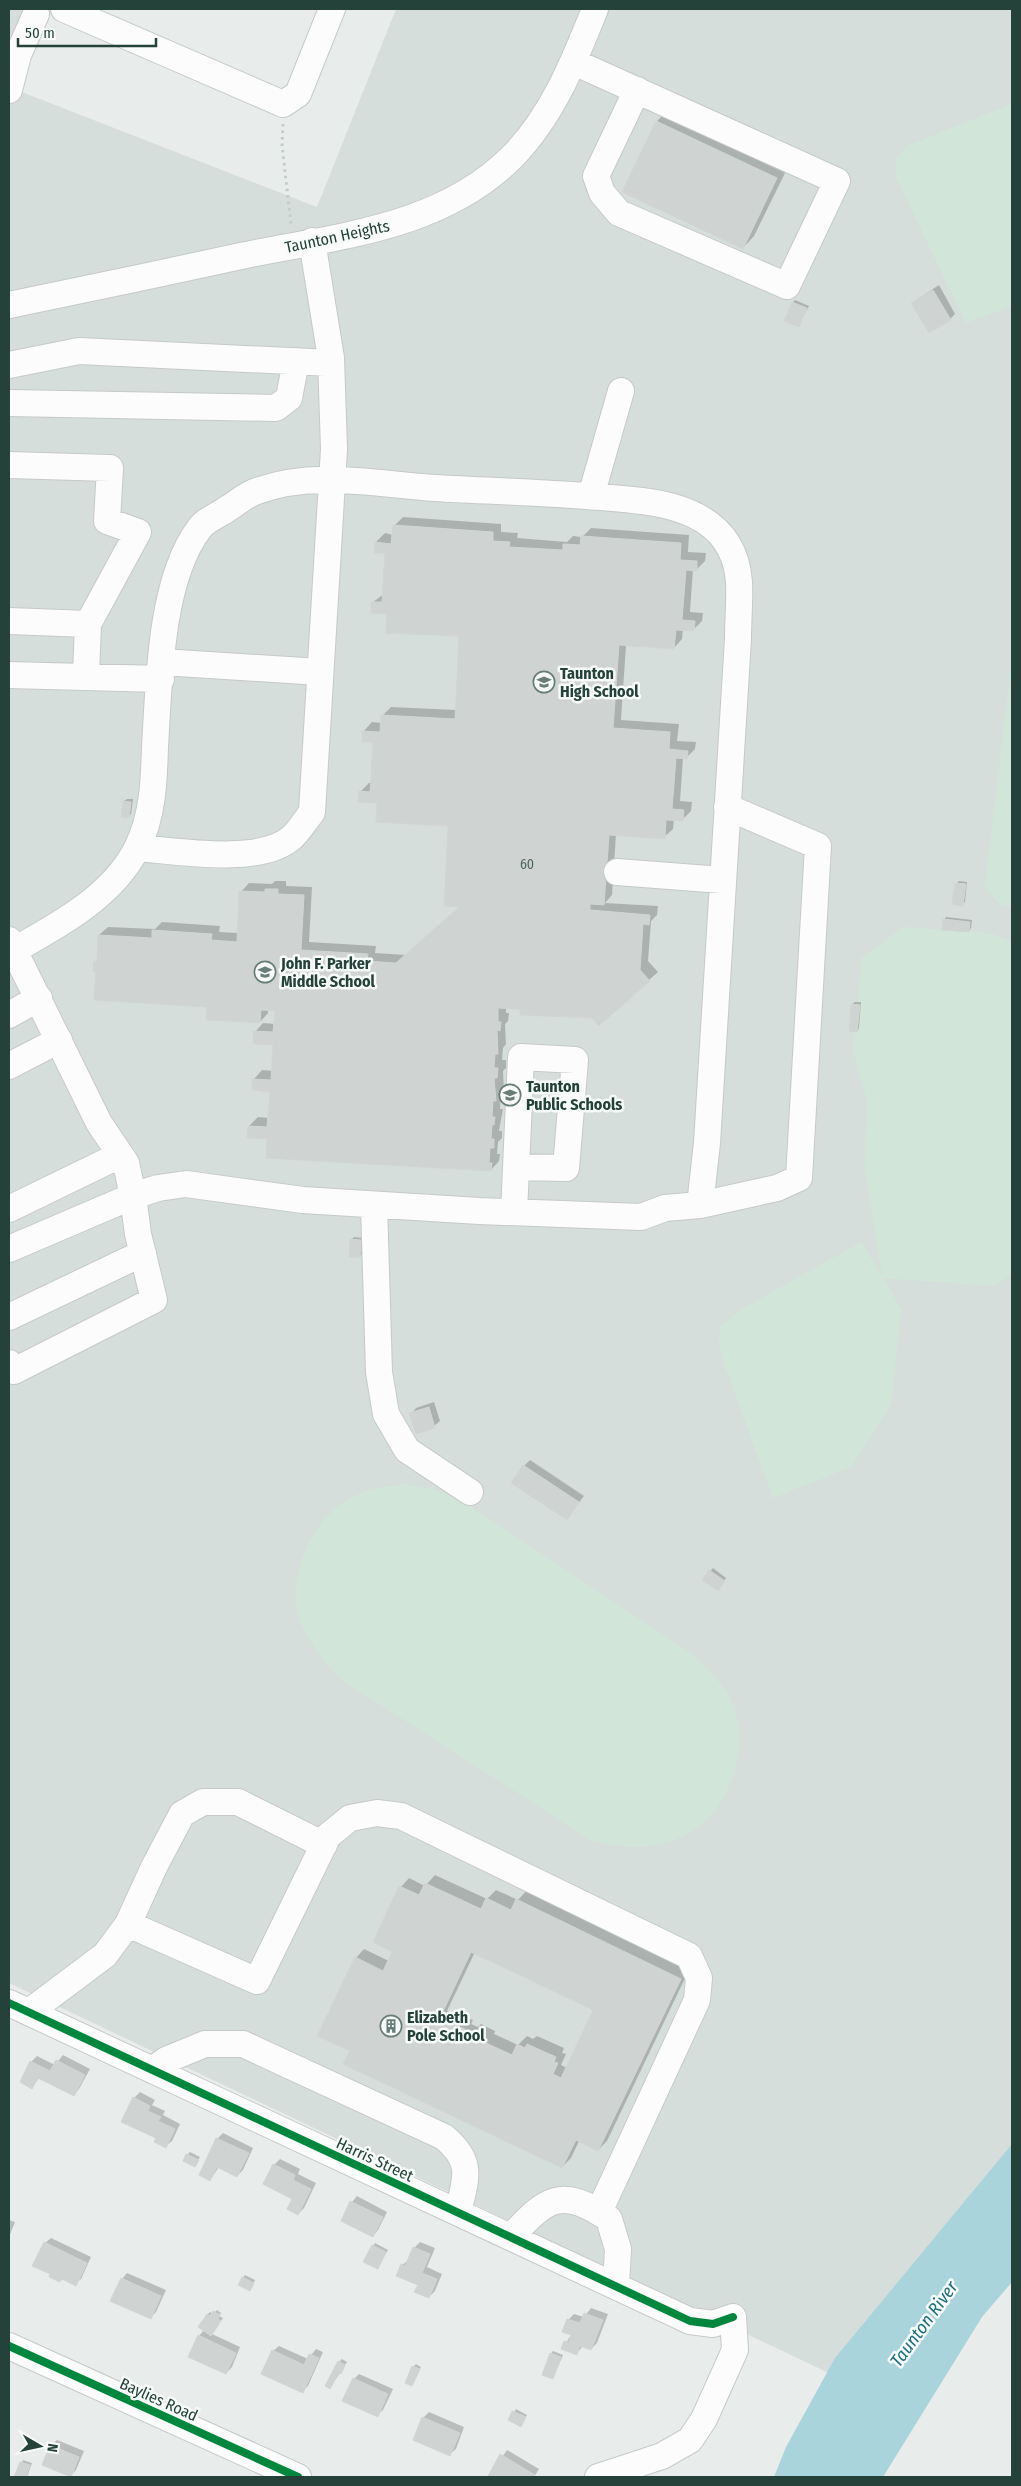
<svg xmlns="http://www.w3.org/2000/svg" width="1021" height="2486" font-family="'Fira Sans Condensed',sans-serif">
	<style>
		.built { fill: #d6dedb }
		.green { fill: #d1e6d8 }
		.water { fill: #a9d4db }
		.shadow { fill: #0003; fill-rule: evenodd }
		.building { fill: #cfd4d2; stroke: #d1d6d4; fill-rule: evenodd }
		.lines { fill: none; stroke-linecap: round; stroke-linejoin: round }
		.minor-casing { stroke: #c5cac8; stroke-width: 28 }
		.path { stroke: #c3ccca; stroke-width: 3; stroke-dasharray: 2.5 4; stroke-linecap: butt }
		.minor { stroke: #fcfcfc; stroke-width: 26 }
		.cycleway-casing { stroke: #f7fbf9; stroke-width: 11 }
		.cycleway { stroke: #00873e; stroke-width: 8 }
		.labels { text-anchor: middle; stroke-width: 5; stroke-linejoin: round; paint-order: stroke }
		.number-label { font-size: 14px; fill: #506761 }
		.street-label { font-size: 16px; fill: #24423a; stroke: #f7fbf9 }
		.poi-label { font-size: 16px; font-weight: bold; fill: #24423a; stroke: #f7fbf9; text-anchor: start }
		.water-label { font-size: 18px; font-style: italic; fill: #1c6f80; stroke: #f7fbf9 }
	</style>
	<rect width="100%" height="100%" fill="#e8edeb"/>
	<path class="built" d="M 9,9 L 32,9 L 9,67 Z
		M 396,9 L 1012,9 L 1012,2152 L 835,2376 L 9,1983 L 9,87 L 317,207 Z"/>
	<path class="green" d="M 1012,104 L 1012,306 L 966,323 L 896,177 L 896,159 L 909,145 Z
		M 1012,660 L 1012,907 L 1001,905 L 985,887 Z
		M 903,927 L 990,933 L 1012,942 L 1012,1275 L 992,1286 L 883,1278 L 901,1309 L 891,1404 L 851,1467 L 773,1498 L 723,1360 L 719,1342 L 721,1326 L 741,1310 L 861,1242 L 882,1276 L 865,1168 L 867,1101 L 853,1050 L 862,958 Z
		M 406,1484 L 444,1492 L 466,1504 L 690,1653 C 706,1668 725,1684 733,1705 C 741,1725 741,1749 735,1769 C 716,1838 655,1859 591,1840 L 342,1680 C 322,1659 298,1631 296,1601 C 295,1565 311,1526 341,1504 C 359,1490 384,1487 406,1484 Z"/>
	<path class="water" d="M 1012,2144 L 1012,2282 L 982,2317 L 883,2477 L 774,2477 L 786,2447 L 835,2358 Z"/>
	<path class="shadow" d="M 668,110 L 788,167 L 754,236 L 743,248 L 657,121 Z
		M 939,285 L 955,314 L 950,319 L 912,303 Z
		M 795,300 L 809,306 L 798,326 L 793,302 Z
		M 403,517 L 501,524 L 501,532 L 518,533 L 517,538 L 567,542 L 573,536 L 582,537 L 591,528 L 689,535 L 688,552 L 706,553 L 705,561 L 696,570 L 693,569 L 690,612 L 703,613 L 702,621 L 693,630 L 683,629 L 682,639 L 674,648 L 626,645 L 621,720 L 679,724 L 677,741 L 696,742 L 695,749 L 686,758 L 683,758 L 680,801 L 692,802 L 691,811 L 682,820 L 674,819 L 673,829 L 664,837 L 616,834 L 612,895 L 605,903 L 658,906 L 657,915 L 651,921 L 648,961 L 658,972 L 599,1024 L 592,1017 L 506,1007 L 506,1013 L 509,1013 L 508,1021 L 505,1024 L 506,1044 L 503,1048 L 502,1060 L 506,1060 L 506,1068 L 503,1071 L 504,1091 L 501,1094 L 500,1109 L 503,1109 L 499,1131 L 502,1131 L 502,1138 L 498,1142 L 497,1154 L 500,1154 L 499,1161 L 491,1170 L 269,1138 L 249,1126 L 258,1117 L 269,1118 L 271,1091 L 254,1079 L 262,1070 L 273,1071 L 274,1044 L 255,1032 L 263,1023 L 275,1024 L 276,1010 L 268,1010 L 268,1013 L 260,1022 L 97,971 L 95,962 L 98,959 L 99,935 L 108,927 L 155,929 L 162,922 L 220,926 L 219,932 L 238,933 L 241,892 L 249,883 L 272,884 L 275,881 L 286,881 L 286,886 L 312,887 L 309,942 L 376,946 L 375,953 L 406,955 L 461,906 L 450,825 L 379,802 L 360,792 L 369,783 L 372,783 L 374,741 L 364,731 L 372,722 L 382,723 L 382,716 L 391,707 L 457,710 L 461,635 L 388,612 L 373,602 L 384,594 L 386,552 L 376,542 L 385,533 L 393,535 L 394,526 Z
		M 127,799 L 133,799 L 131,814 L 128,817 L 122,816 L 124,801 Z
		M 959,881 L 967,882 L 965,902 L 963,904 L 956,884 Z
		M 946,917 L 972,920 L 971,928 L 969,931 L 944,920 Z
		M 855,1002 L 861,1002 L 859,1028 L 857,1031 L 852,1004 Z
		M 354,1237 L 363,1238 L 362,1254 L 359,1257 L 351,1240 Z
		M 434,1402 L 440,1421 L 434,1426 L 411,1414 L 416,1408 Z
		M 530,1460 L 584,1496 L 567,1518 L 524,1466 Z
		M 713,1568 L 726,1578 L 720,1587 L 704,1579 Z
		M 435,1875 L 487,1899 L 496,1890 L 518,1900 L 526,1891 L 689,1970 L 607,2141 L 598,2150 L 579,2141 L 571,2158 L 562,2167 L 352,2050 L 356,1958 L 364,1949 L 389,1961 L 394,1951 L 374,1942 L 401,1887 L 409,1878 L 425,1886 ZM 475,1952 L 595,2009 L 567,2068 L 561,2065 L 566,2054 L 562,2053 L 564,2048 L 537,2036 L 533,2039 L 527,2036 L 518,2045 L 494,2034 L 495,2031 L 481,2024 L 478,2027 L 471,2024 L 473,2020 L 447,2011 Z
		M 63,2055 L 90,2069 L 79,2089 L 74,2095 L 40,2077 L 32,2087 L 31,2062 L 37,2056 L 55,2065 Z
		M 140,2092 L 155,2100 L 152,2105 L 165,2111 L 163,2115 L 180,2124 L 172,2141 L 166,2146 L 157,2138 L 134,2098 Z
		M 223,2133 L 253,2148 L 243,2170 L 237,2176 L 219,2167 L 210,2180 L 217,2139 Z
		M 190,2152 L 200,2157 L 195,2166 L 187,2155 Z
		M 280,2159 L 300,2169 L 298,2174 L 316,2183 L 304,2208 L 298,2214 L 294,2198 L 274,2165 Z
		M 357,2196 L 387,2212 L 378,2230 L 373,2236 L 352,2202 Z
		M 9,2220 L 15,2222 L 9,2237 Z
		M 51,2238 L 91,2257 L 81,2279 L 75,2284 L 52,2273 L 45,2243 Z
		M 420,2242 L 435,2248 L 427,2267 L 442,2274 L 435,2291 L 429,2297 L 402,2265 L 409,2260 L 414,2248 Z
		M 375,2243 L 388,2250 L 378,2267 L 373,2246 Z
		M 127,2273 L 166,2290 L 156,2312 L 151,2317 L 122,2279 Z
		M 245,2275 L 255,2280 L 252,2287 L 243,2278 Z
		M 591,2308 L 608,2314 L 597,2343 L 591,2349 L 583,2346 L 576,2354 L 562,2348 L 572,2334 L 564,2331 L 569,2319 L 574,2314 L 584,2317 Z
		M 217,2310 L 221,2313 L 219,2316 L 223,2318 L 212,2334 L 240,2347 L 232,2367 L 226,2373 L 199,2336 L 204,2330 L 199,2327 L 208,2314 L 210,2312 L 213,2314 Z
		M 279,2346 L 308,2359 L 316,2349 L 323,2352 L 308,2386 L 302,2391 L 273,2351 Z
		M 553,2351 L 563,2355 L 553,2378 L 551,2354 Z
		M 342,2359 L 347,2362 L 330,2388 L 339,2362 Z
		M 416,2364 L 421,2367 L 412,2385 L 413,2367 Z
		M 359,2374 L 393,2389 L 383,2410 L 377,2415 L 354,2379 Z
		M 516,2409 L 527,2415 L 521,2425 L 510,2420 Z
		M 429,2412 L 464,2427 L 456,2449 L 450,2454 L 423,2418 Z
		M 57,2440 L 84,2451 L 76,2470 L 71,2475 L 44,2464 L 51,2446 Z
		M 507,2450 L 539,2469 L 534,2477 L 493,2477 L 490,2475 Z
		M 23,2460 L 32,2463 L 27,2477 L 15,2477 Z"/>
	<path class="building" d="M 656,121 L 777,178 L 743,249 L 622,192 Z
		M 933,290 L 951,320 L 929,333 L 911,303 Z
		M 792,302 L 807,308 L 799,327 L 784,321 Z
		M 393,525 L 493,532 L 493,541 L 510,542 L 509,547 L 563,550 L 563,544 L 580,545 L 581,536 L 681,543 L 680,560 L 697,561 L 697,571 L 686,570 L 682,620 L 695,621 L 694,631 L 676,630 L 674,649 L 619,645 L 613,728 L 670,732 L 669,749 L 688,751 L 687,759 L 676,758 L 672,809 L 684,810 L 683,821 L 666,820 L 665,839 L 609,835 L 604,905 L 590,904 L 590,910 L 650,915 L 649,925 L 643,924 L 640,970 L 650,981 L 599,1026 L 592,1018 L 520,1015 L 520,1009 L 498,1008 L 498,1022 L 501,1022 L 500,1031 L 497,1030 L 498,1054 L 495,1054 L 494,1068 L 498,1068 L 497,1078 L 494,1078 L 496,1101 L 493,1101 L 492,1117 L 495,1117 L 494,1125 L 492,1125 L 491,1139 L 494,1139 L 494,1148 L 490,1148 L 489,1163 L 492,1163 L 491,1171 L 266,1158 L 267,1139 L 247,1138 L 248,1126 L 267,1127 L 270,1092 L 252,1090 L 252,1079 L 271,1080 L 273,1045 L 253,1044 L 253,1031 L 273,1032 L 275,1011 L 261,1010 L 260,1023 L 206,1020 L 207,1007 L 94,1000 L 96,972 L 93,972 L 94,961 L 97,961 L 98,935 L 152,938 L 152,930 L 212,934 L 211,940 L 237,942 L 239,891 L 265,892 L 265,889 L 278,889 L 278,894 L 304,895 L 301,950 L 368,954 L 367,961 L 396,963 L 459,907 L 444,906 L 448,826 L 376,822 L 377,803 L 358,802 L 359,791 L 370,792 L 373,742 L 362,742 L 362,731 L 380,732 L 381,715 L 455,719 L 459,636 L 386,633 L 387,614 L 371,613 L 371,602 L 382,602 L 385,553 L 374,553 L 375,542 L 391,544 Z
		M 123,801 L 131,802 L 129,818 L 121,817 Z
		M 955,883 L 966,884 L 963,906 L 952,904 Z
		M 943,919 L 970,922 L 969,932 L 942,930 Z
		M 851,1004 L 860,1005 L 857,1032 L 849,1031 Z
		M 350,1239 L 361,1240 L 360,1258 L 349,1257 Z
		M 429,1407 L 435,1428 L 416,1434 L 409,1413 Z
		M 523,1465 L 579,1502 L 567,1520 L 511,1483 Z
		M 709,1570 L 725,1581 L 718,1591 L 702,1580 Z
		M 425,1883 L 481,1909 L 486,1898 L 511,1910 L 516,1899 L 681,1979 L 598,2151 L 576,2140 L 562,2168 L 343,2064 L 350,2051 L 317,2036 L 355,1957 L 383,1971 L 392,1952 L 373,1942 L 399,1886 L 419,1895 ZM 471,1952 L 593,2010 L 561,2078 L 553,2074 L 558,2063 L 554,2062 L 556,2057 L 527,2044 L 525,2048 L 517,2044 L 512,2055 L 486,2043 L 488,2040 L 471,2032 L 470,2036 L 463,2032 L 465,2029 L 439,2020 Z
		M 56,2060 L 85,2075 L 74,2096 L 38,2078 L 32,2089 L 20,2082 L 30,2061 L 50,2071 Z
		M 133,2097 L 150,2106 L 148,2111 L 161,2117 L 158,2121 L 175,2129 L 166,2148 L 154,2142 L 156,2138 L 121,2122 Z
		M 216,2138 L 249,2153 L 237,2177 L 217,2167 L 210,2181 L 199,2175 Z
		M 186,2154 L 199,2160 L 195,2167 L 183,2161 Z
		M 273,2164 L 295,2175 L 293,2180 L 311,2189 L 298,2215 L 287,2209 L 292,2199 L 263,2184 Z
		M 350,2201 L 383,2217 L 373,2237 L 341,2221 Z
		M 44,2242 L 87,2263 L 76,2286 L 62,2279 L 60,2282 L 49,2277 L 50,2274 L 32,2266 Z
		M 372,2245 L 386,2252 L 378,2269 L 363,2262 Z
		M 413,2247 L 430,2254 L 422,2273 L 437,2279 L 429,2298 L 414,2292 L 418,2285 L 396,2276 L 401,2264 L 405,2266 Z
		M 242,2277 L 254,2283 L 250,2291 L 238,2285 Z
		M 121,2278 L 161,2296 L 151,2319 L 110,2301 Z
		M 213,2311 L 220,2315 L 218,2319 L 221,2321 L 211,2336 L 198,2327 L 207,2314 L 210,2316 Z
		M 584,2313 L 603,2320 L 591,2350 L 580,2346 L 577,2355 L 561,2349 L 564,2341 L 569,2342 L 571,2335 L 562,2332 L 567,2319 L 580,2323 Z
		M 198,2335 L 236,2353 L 226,2374 L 188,2357 Z
		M 272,2350 L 304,2365 L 309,2354 L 319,2358 L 303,2393 L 261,2374 Z
		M 550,2353 L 561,2357 L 553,2379 L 542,2375 Z
		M 338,2361 L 345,2365 L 341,2374 L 339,2372 L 330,2389 L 325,2386 Z
		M 412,2366 L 420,2369 L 412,2386 L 405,2383 Z
		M 353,2378 L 388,2394 L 378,2417 L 342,2401 Z
		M 512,2411 L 526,2417 L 521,2427 L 508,2420 Z
		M 422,2417 L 460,2433 L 450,2456 L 413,2440 Z
		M 50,2445 L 79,2457 L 71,2477 L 42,2465 Z
		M 500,2454 L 535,2475 L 533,2477 L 488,2476 Z
		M 20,2462 L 30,2465 L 26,2477 L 14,2477 Z"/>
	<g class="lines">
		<g class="minor-casing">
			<path id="minor" d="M 64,9 L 283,104 L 298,94 L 332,9
				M 574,62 L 837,181 L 787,286 L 619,213 L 602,193 L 596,176 L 637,90
				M 9,90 L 18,55 L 36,14
				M 9,305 C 86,289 164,273 241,256 C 336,236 441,229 513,156 C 553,115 574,61 595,9
				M 9,365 L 79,351 L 331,363
				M 9,403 L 276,408 L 289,398 L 296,361
				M 9,465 L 110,468 L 107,521 L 138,532 L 88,624
				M 591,496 L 621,391
				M 9,621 L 88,624 L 86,675
				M 162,662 L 320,672
				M 9,675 L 161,679
				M 137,848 C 178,851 257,865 290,839 C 298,833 305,821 312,812 L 334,449 L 331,358 L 312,241
				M 617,872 L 722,880
				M 9,940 L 99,1123 L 126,1163 L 133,1196 L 158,1188 L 186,1184 L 303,1200 L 479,1211 L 641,1217 L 665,1208 L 700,1205 L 777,1188 L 799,1178 L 818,846 L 727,807
				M 9,953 C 55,927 112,898 137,848 C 153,816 154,781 155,747 C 159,682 160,581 199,529 C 205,520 219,515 227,509 C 237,503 247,494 257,491 C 315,470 375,484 435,488 C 504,492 573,493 642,501 C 691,507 735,526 739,582 C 740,600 738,620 738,639 L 707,1143 L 700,1205
				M 9,1015 L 39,998
				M 9,1066 L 59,1040
				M 374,1205 L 379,1372 L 386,1414 L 407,1450 L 470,1492
				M 9,1209 L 120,1155
				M 514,1212 L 521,1057 L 575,1060 L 566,1168 L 516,1167
				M 9,1249 L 133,1196 L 138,1234 L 154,1300 L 14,1371 L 9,1363
				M 9,1317 L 143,1253
				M 128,1924 L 154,1867 L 182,1814 L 203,1802 L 238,1802 L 324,1845
				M 9,2003 L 690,2321 L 713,2324 L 733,2317 L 735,2350 L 704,2419 L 690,2440 L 662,2456 L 598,2477
				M 29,2012 L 105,1955 L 128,1924 L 257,1981 L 328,1836 L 350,1818 L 377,1813 L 401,1816 L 689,1956 L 699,1978 L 697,2000 L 599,2212
				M 152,2070 L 166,2060 L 205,2044 L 243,2044 L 444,2137 C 474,2162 466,2178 458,2212
				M 511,2237 C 546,2198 562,2186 609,2219 L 618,2249 L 616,2286
				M 9,2346 L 298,2477"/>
		</g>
		<path class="path" d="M 283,124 L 282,145 L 291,224"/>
		<use href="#minor" class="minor"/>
		<g class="cycleway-casing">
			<path id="cycleway" d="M 9,2003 L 690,2321 L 713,2324 L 733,2317
				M 9,2346 L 298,2477"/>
		</g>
		<use href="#cycleway" class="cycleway"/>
	</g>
	<defs>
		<g id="school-ring" transform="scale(1.125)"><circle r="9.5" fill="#f7fbf9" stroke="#697e78" stroke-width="1.5"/><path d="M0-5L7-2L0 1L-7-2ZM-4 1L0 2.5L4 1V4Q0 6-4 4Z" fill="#697e78"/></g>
		<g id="building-ring" transform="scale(1.125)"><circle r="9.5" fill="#f7fbf9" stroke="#697e78" stroke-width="1.5"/><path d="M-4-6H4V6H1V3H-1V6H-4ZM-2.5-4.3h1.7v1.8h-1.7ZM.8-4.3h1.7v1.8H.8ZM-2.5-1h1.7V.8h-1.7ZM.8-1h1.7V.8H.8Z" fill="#697e78"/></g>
	</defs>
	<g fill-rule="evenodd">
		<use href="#school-ring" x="544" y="682"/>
		<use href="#school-ring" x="265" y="972"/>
		<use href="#school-ring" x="510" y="1095"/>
		<use href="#building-ring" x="391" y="2026"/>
	</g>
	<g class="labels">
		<g class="number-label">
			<text x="527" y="869">60</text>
		</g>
		<g class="street-label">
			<text transform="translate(337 236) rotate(-12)" y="6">Taunton Heights</text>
			<text transform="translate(375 2159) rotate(25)" y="6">Harris Street</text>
			<text transform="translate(159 2399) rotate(24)" y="6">Baylies Road</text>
		</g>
		<g class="poi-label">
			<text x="560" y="679">Taunton<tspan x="560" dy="18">High School</tspan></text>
			<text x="281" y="969">John F. Parker<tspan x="281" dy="18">Middle School</tspan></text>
			<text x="526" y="1092">Taunton<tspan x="526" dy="18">Public Schools</tspan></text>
			<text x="407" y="2023">Elizabeth<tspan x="407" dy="18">Pole School</tspan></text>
		</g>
		<g class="water-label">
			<text transform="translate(924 2324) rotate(-54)" y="6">Taunton River</text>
		</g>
	</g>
	<rect width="1021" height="2486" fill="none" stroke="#24423a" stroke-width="20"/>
	<g transform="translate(40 2446) rotate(99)" stroke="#f7fbf9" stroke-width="4" paint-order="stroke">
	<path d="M0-4L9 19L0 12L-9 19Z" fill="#24423a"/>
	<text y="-8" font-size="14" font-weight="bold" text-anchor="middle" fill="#24423a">N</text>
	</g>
	<path d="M18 38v8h138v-8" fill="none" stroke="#24423a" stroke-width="2.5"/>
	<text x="25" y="38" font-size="15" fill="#24423a" stroke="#f7fbf9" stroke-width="4" paint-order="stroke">50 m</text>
</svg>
